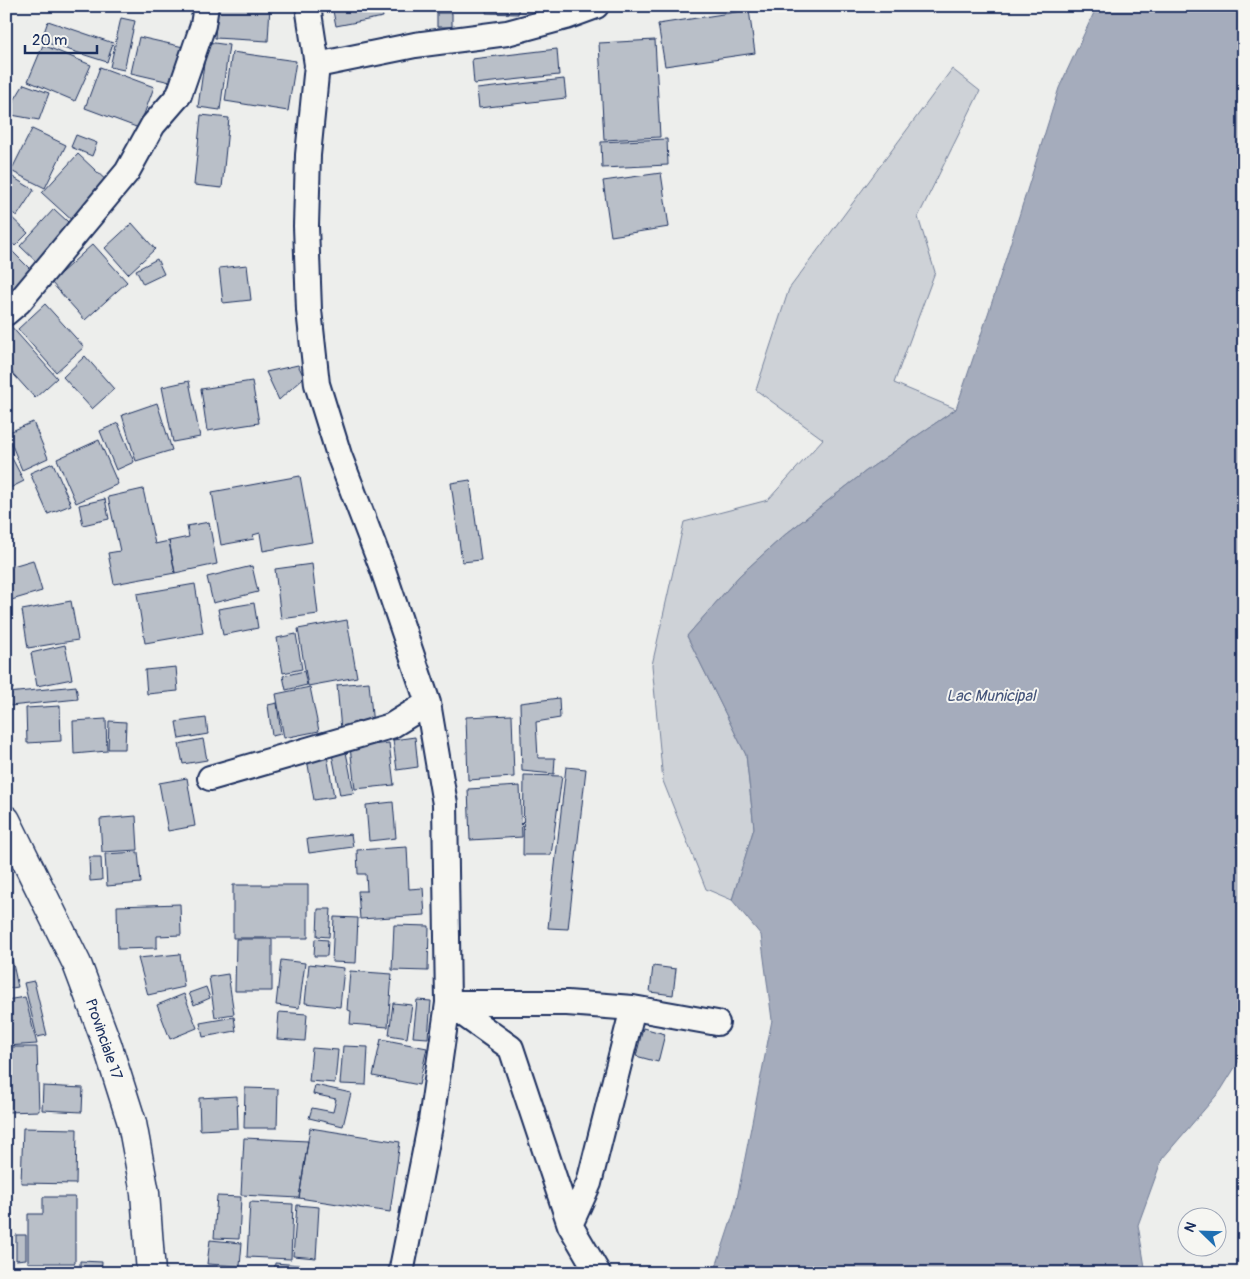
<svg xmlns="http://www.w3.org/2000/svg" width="1250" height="1279" font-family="Pangolin,sans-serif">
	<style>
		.green { fill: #ced2d7; stroke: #74809a }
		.water { fill: #a5acbc; stroke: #6e7a96 }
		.building { fill: #b9bfc8; stroke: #1b2f5e }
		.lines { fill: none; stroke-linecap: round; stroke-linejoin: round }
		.street-casing { stroke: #1b2f5e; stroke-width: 28 }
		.primary-casing { stroke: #1b2f5e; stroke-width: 31 }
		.street { stroke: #f6f6f2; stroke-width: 24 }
		.primary { stroke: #f6f6f2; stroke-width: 28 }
		.labels { text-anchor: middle; stroke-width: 4; stroke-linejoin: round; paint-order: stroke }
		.street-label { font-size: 15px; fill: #1b2f5e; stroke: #f6f6f2 }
		.water-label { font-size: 16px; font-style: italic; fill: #44547a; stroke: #f6f6f2 }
	</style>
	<rect width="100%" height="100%" fill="#edeeec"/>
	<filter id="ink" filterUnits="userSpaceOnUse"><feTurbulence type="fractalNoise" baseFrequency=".02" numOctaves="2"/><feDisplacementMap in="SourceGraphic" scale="10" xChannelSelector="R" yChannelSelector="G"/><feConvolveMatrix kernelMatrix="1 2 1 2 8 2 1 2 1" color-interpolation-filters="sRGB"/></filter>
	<g filter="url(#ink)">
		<path class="green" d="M 952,69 L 980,91 L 918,217 L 935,272 L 894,383 L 956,409 L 866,471 L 787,533 L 739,576 L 687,636 L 746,755 L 754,828 L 732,900 L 706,889 L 663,781 L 652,665 L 684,522 L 768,500 L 823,439 L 756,390 L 789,289 Z"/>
		<path class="water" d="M 1097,6 L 1244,6 L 1244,1053 L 1221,1090 L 1162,1159 L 1138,1225 L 1146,1273 L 714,1273 L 735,1209 L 772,1020 L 761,935 L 732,900 L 754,828 L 746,755 L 687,636 L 739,576 L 787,533 L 866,471 L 956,409 L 994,296 L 1059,88 Z"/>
		<path class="building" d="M 217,6 L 270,6 L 268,41 L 215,38 Z
			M 332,6 L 381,6 L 383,17 L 336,26 Z
			M 440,6 L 470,6 L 470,7 L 440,8 Z
			M 487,6 L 519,6 L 518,14 L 486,13 Z
			M 749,10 L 755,53 L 665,66 L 658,24 Z
			M 437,13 L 452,13 L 452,27 L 437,27 Z
			M 121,18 L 135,21 L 124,70 L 110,67 Z
			M 48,21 L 113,43 L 107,62 L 41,41 Z
			M 139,37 L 188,48 L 179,84 L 131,73 Z
			M 655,40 L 660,137 L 604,140 L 599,43 Z
			M 207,42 L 229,45 L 220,110 L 198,107 Z
			M 43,45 L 91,65 L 75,101 L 28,81 Z
			M 557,49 L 559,75 L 474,84 L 472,59 Z
			M 232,52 L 296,61 L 288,111 L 225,101 Z
			M 100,67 L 154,87 L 139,128 L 85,108 Z
			M 564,79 L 566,98 L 479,108 L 477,89 Z
			M 24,84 L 49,93 L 39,120 L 6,114 Z
			M 201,115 L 229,118 L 222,188 L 194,185 Z
			M 32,129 L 66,145 L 45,188 L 11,171 Z
			M 76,135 L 97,143 L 92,156 L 71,147 Z
			M 667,139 L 668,165 L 602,168 L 601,142 Z
			M 78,154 L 111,185 L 76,224 L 42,193 Z
			M 6,173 L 34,190 L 17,216 L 6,209 Z
			M 661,173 L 669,227 L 611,236 L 603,181 Z
			M 54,209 L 81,234 L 46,271 L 20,246 Z
			M 6,212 L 28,233 L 15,246 L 6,237 Z
			M 132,223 L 155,249 L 128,274 L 105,248 Z
			M 93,244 L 127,282 L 85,320 L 51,282 Z
			M 6,245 L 35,274 L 17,292 L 6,281 Z
			M 157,259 L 164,274 L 143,284 L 136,270 Z
			M 247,265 L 251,300 L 223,303 L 219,268 Z
			M 45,304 L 84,347 L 56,372 L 18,329 Z
			M 9,324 L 57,378 L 35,398 L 6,366 L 6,327 Z
			M 85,356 L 114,389 L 92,409 L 63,377 Z
			M 298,365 L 304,377 L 279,400 L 266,372 Z
			M 189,381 L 200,437 L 173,442 L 162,387 Z
			M 252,381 L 259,423 L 207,431 L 201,389 Z
			M 157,403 L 172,450 L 136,461 L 122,415 Z
			M 33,422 L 48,458 L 22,470 L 7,433 Z
			M 118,423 L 134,462 L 116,470 L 100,431 Z
			M 99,440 L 118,484 L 76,503 L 57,459 Z
			M 6,447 L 24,481 L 6,490 Z
			M 53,463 L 71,505 L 48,514 L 30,473 Z
			M 300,476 L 312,542 L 263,551 L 260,533 L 253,535 L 254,539 L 221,545 L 212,492 Z
			M 470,480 L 481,560 L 462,562 L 451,483 Z
			M 143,489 L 155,544 L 169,541 L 175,573 L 114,584 L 108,553 L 120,551 L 108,497 Z
			M 105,499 L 109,519 L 83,525 L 79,505 Z
			M 209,522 L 217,564 L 175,573 L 169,541 L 189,537 L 187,526 Z
			M 33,560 L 42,591 L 8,601 L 6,595 L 6,568 Z
			M 312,564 L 318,614 L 281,619 L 275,569 Z
			M 252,566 L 258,592 L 213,603 L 207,577 Z
			M 195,584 L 203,633 L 145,643 L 137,594 Z
			M 71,601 L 78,640 L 28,648 L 22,610 Z
			M 254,603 L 258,628 L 223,635 L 218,609 Z
			M 347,620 L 357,677 L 308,686 L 298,629 Z
			M 296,634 L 302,669 L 283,673 L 277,638 Z
			M 65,645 L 72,679 L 37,686 L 31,653 Z
			M 176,667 L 178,691 L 147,694 L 145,670 Z
			M 304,671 L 307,685 L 286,690 L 283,676 Z
			M 9,675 L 13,689 L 6,691 L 6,676 Z
			M 369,682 L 373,726 L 341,730 L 337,685 Z
			M 76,686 L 78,699 L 10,706 L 8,693 Z
			M 310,687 L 319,731 L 284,738 L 276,694 Z
			M 559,698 L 560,718 L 536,722 L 538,758 L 555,758 L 554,774 L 522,771 L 520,703 Z
			M 277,703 L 281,734 L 272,736 L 268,705 Z
			M 60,706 L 61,741 L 27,743 L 26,708 Z
			M 512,715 L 514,777 L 468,780 L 466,717 Z
			M 206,718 L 208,734 L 179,739 L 176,722 Z
			M 106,719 L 107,751 L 74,754 L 73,721 Z
			M 109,721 L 126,722 L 125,749 L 108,749 Z
			M 415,737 L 418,767 L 397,770 L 393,740 Z
			M 203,739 L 207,760 L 183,764 L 179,744 Z
			M 389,743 L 394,785 L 355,789 L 350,747 Z
			M 345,747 L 354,793 L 340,795 L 331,749 Z
			M 326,749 L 334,797 L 314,800 L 306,753 Z
			M 566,767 L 586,769 L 568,929 L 548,928 Z
			M 524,775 L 562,776 L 551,855 L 523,855 Z
			M 187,778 L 195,826 L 168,831 L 159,783 Z
			M 520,786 L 522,837 L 470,840 L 468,789 Z
			M 393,802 L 396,838 L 369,841 L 366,805 Z
			M 136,816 L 138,850 L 102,852 L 100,819 Z
			M 351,834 L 353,847 L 309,853 L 307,839 Z
			M 407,847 L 409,889 L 423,888 L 425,915 L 360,919 L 358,891 L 367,891 L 366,874 L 358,874 L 357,850 Z
			M 138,852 L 141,883 L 107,886 L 105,854 Z
			M 89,857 L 101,857 L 102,880 L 90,881 Z
			M 233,885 L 308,885 L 308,938 L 233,938 Z
			M 180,904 L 181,935 L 157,936 L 157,948 L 118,949 L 117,906 Z
			M 318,909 L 331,909 L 329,937 L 317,936 Z
			M 334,917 L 358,918 L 356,963 L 332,962 Z
			M 394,925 L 429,926 L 428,971 L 392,970 Z
			M 6,932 L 18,987 L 6,989 Z
			M 236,939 L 272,939 L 272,991 L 235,991 Z
			M 315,939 L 328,940 L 327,956 L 314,956 Z
			M 180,954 L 184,987 L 148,995 L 138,958 Z
			M 281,960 L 305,963 L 299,1008 L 276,1005 Z
			M 309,964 L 344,968 L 340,1007 L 305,1003 Z
			M 653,966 L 676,969 L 673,995 L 650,992 Z
			M 350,971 L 392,974 L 388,1027 L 350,1024 L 351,1011 L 347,1010 Z
			M 228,974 L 234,1014 L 215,1017 L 209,977 Z
			M 34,981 L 47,1035 L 37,1037 L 24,983 Z
			M 206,987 L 210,998 L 194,1005 L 189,993 Z
			M 184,994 L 197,1028 L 170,1039 L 157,1005 Z
			M 25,997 L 37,1044 L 6,1046 L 6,1000 Z
			M 417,1000 L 431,1001 L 428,1038 L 413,1037 Z
			M 393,1003 L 412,1005 L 407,1038 L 389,1035 Z
			M 279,1012 L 307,1014 L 305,1041 L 277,1039 Z
			M 234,1017 L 236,1031 L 203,1037 L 200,1023 Z
			M 643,1028 L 665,1034 L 658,1062 L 636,1056 Z
			M 381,1039 L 427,1048 L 419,1085 L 373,1076 Z
			M 343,1046 L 368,1047 L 366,1085 L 340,1084 Z
			M 6,1047 L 37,1047 L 39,1111 L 6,1112 Z
			M 312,1048 L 338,1050 L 335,1083 L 309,1081 Z
			M 315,1085 L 351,1093 L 343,1126 L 309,1118 L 312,1108 L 333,1112 L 336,1099 L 313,1094 Z
			M 43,1086 L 83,1088 L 82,1112 L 42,1110 Z
			M 245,1088 L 278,1089 L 277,1128 L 244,1128 Z
			M 237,1096 L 238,1128 L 200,1130 L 199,1098 Z
			M 23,1128 L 77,1129 L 76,1184 L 21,1183 Z
			M 310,1128 L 400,1142 L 390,1212 L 299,1198 Z
			M 244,1138 L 308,1141 L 299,1198 L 241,1195 Z
			M 217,1196 L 241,1197 L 239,1239 L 214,1238 Z
			M 43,1197 L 75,1197 L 75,1263 L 28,1263 L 28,1214 L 43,1214 Z
			M 250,1202 L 293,1204 L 291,1259 L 247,1257 Z
			M 297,1205 L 319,1207 L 316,1258 L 293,1256 Z
			M 16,1235 L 26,1235 L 26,1259 L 16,1260 Z
			M 210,1240 L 242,1243 L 240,1266 L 207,1264 Z
			M 80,1261 L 102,1262 L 101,1273 L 80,1273 Z
			M 275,1263 L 312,1266 L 311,1273 L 274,1273 Z
			M 205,1267 L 240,1270 L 239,1273 L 205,1273 Z"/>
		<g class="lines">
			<g class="street-casing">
				<path id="street" d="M 308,6 L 317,65 L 308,155 L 306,226 L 309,310 L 317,384 L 339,455 L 383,570 L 428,703 L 445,804 L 448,1003 L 431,1121 L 401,1273
					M 317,65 L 415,45 L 507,33 L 566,17 L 596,6
					M 6,313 L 19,302 L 127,172 L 153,125 L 179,95 L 203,25 L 206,6
					M 210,778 L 391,726 L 428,703
					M 570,1225 L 511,1048 L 448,1003 L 567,1003 L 633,1008 L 717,1023
					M 598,1273 L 570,1225 L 589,1183 L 633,1008"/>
			</g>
			<g class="primary-casing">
				<path id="primary" d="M 6,820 L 77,964 L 107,1044 L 132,1123 L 145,1193 L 151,1273"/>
			</g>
			<use href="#street" class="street"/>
			<use href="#primary" class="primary"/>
		</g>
	</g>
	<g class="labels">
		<g class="street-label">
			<text transform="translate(104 1039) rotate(71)" y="5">Provinciale 17</text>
		</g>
		<g class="water-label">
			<text x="991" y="701">Lac Municipal</text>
		</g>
	</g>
	<rect width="1250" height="1279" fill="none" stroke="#f6f6f2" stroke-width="25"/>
	<rect x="12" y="12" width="1225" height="1254" fill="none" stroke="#1b2f5e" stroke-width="2" filter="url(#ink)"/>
	<g transform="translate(1202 1232) rotate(293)"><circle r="24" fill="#f6f6f2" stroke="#9ea6b7"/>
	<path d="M0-4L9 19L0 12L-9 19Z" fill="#1f6fb2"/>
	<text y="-8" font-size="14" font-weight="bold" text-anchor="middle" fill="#1b2f5e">N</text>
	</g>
	<path d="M25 45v8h72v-8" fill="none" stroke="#1b2f5e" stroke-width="2.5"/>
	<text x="32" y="45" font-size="15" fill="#1b2f5e" stroke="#f6f6f2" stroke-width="4" paint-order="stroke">20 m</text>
</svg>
